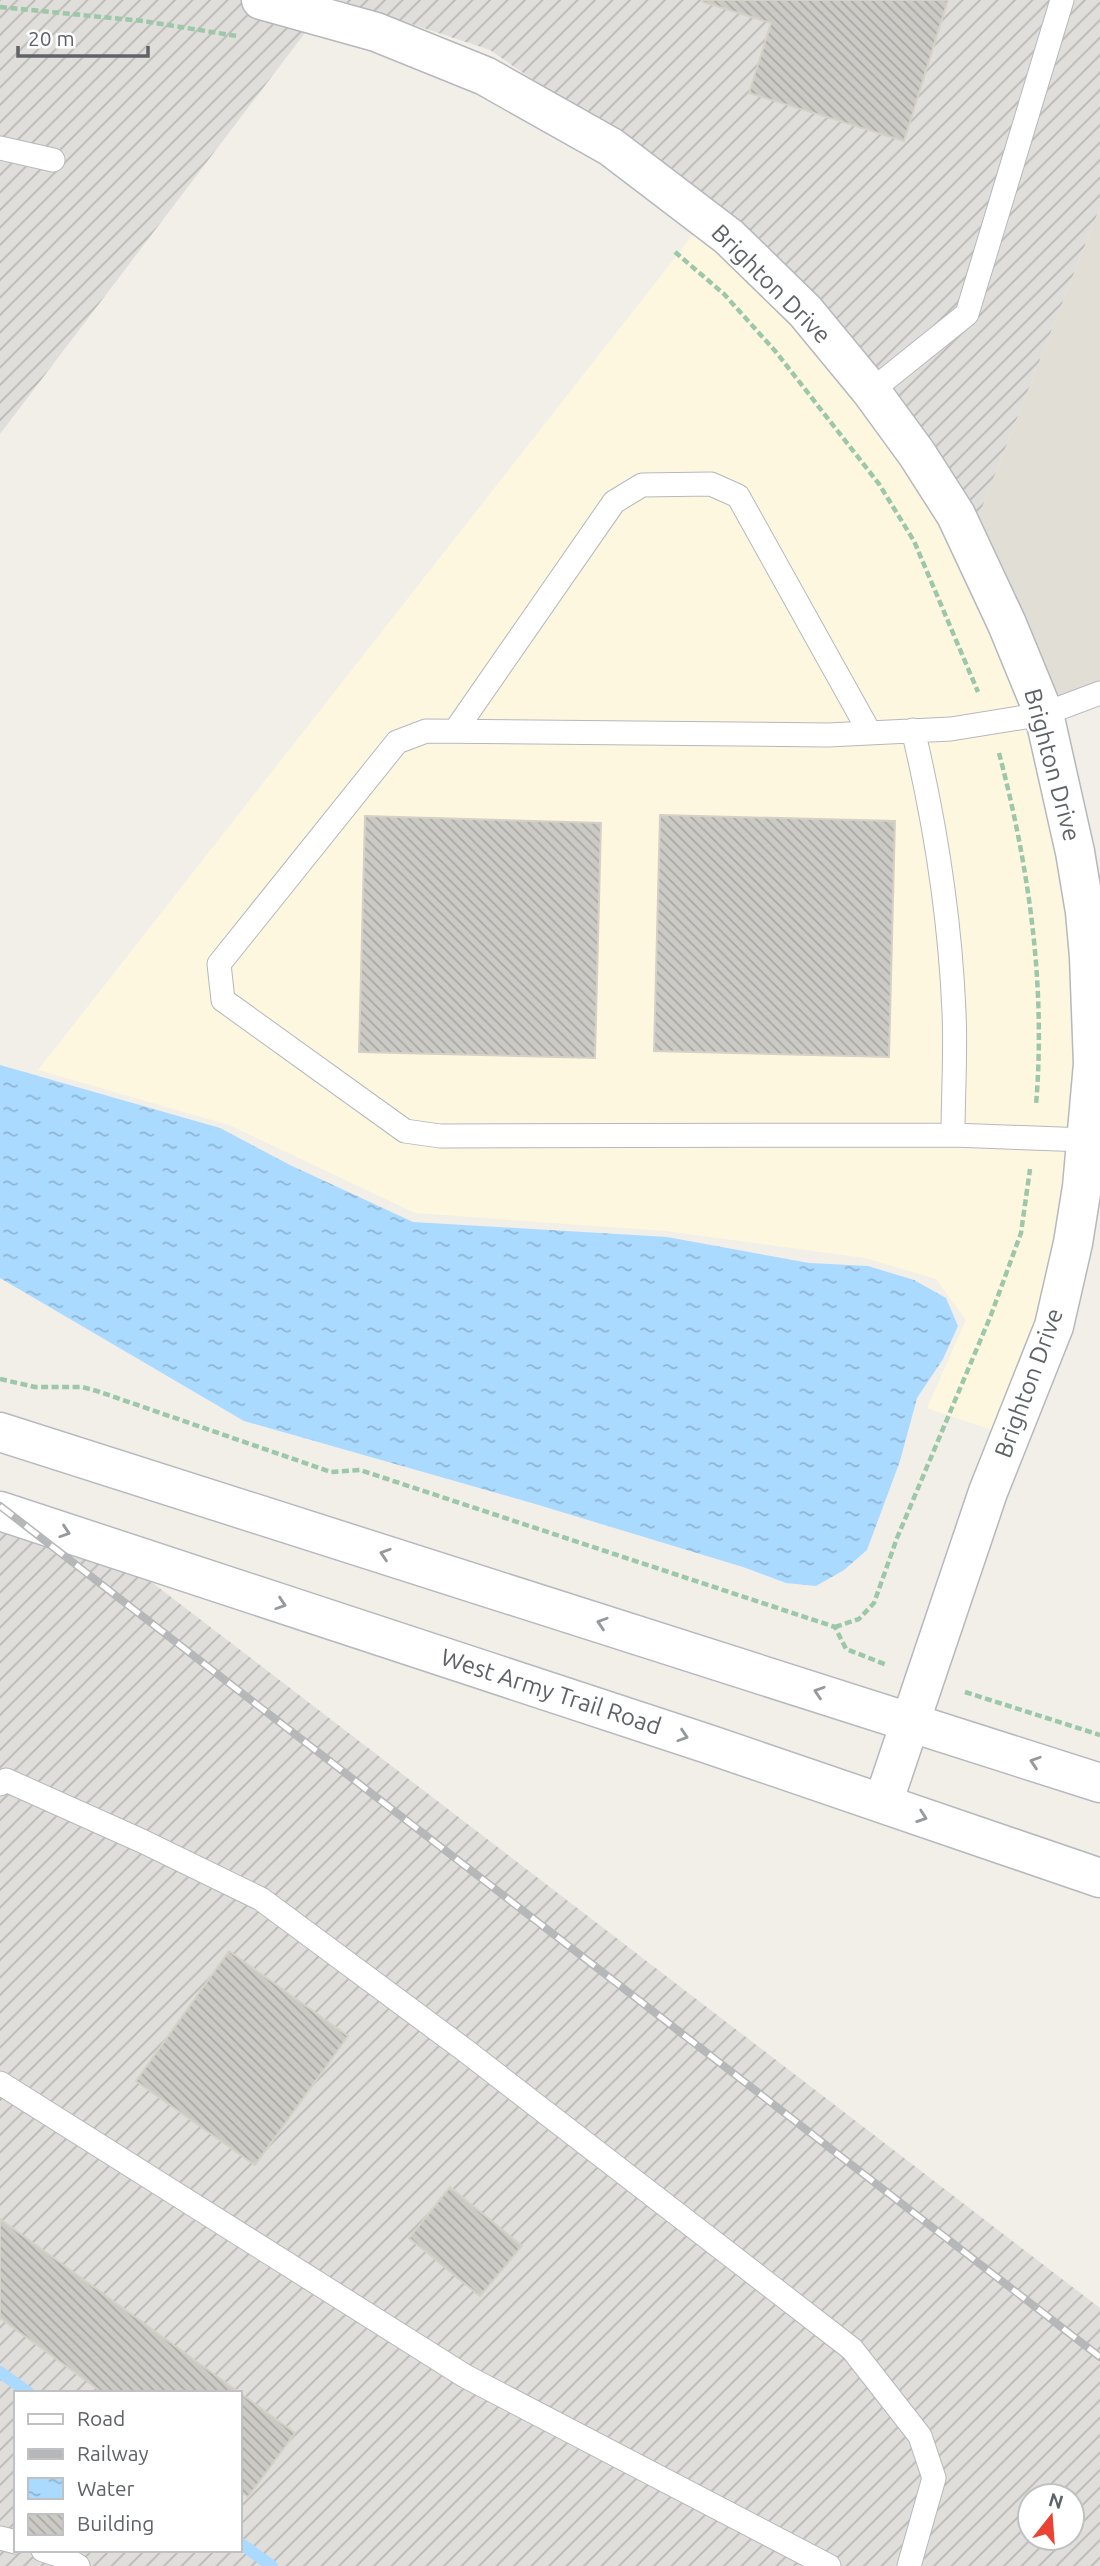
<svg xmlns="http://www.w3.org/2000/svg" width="1100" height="2566" font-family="Ubuntu,sans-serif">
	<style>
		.commercial { fill: #fef7e0 }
		.industrial { fill: url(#industrial-furrows); fill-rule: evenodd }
		.education { fill: #e1ded6 }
		.water { fill: url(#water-ripples) }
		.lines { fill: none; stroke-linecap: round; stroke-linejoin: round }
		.stream { stroke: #aadaff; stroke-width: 12 }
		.building { fill: url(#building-back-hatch); stroke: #d6d1c6; stroke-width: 2 }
		.lane-casing { stroke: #b5b8bc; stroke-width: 25 }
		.street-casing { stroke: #b5b8bc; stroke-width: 41 }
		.secondary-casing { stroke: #b6babf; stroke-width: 41 }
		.path { stroke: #9cc7a9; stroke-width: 4.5; stroke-dasharray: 7 3.5; stroke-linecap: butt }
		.lane { stroke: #fff; stroke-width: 23 }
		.street { stroke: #fff; stroke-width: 38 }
		.secondary { stroke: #fff; stroke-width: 38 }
		.rail-casing { stroke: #b6b7b8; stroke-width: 8 }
		.rail { stroke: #fff; stroke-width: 5; stroke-dasharray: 16; stroke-linecap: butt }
		.oneway { stroke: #979a9d }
		.labels { text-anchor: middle; stroke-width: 5; stroke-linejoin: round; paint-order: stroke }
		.street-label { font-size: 24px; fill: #5f6368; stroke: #fff }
	</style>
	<defs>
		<pattern id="industrial-furrows" width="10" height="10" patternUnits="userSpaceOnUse" patternTransform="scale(1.75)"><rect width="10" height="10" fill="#e0deda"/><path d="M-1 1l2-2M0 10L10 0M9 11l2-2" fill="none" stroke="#b9b8b5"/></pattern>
		<pattern id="water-ripples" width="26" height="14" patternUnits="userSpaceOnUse" patternTransform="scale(1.75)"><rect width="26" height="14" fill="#aadaff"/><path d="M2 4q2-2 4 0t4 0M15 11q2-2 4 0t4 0" fill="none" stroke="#8eb4d2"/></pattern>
		<pattern id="building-back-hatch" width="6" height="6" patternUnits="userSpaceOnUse" patternTransform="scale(1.75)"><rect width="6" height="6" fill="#cccac5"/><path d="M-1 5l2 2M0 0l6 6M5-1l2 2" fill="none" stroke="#a9a8a4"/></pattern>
	</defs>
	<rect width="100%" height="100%" fill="#f1efe8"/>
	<path class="commercial" d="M 696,231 L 806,337 L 866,411 L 948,540 L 1006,666 L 1044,792 L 1072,953 L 1076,1070 L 1060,1207 L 1040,1325 L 995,1431 L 927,1408 L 966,1320 L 936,1279 L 865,1258 L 666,1231 L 415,1213 L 229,1125 L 38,1070 Z"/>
	<path class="industrial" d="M 0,0 L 330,0 L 0,434 Z
		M 339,0 L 1100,0 L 1100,207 L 978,518 L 824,304 L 687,186 L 490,50 Z
		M 0,1528 L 150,1581 L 1100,2308 L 1100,2566 L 0,2566 ZM 16,2393 L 240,2393 L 240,2550 L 16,2550 ZM 1030,2496 L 1072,2496 L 1072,2538 L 1030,2538 Z"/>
	<path class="education" d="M 1100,207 L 1100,691 L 1052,705 L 978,518 Z"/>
	<path class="water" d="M 0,1065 L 220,1128 L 290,1165 L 413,1222 L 667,1237 L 809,1263 L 868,1266 L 914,1280 L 946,1298 L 958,1326 L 943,1359 L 917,1398 L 900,1461 L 867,1550 L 844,1570 L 816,1586 L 786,1583 L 743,1567 L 532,1503 L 244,1421 L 0,1278 Z"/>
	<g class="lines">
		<path class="stream" d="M 0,2372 L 29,2393
			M 240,2543 L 272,2566"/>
	</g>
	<path class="building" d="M 703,0 L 948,0 L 904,141 L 749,93 L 771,23 L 703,2 Z
		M 660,815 L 895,821 L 889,1057 L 654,1051 Z
		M 365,816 L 601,823 L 595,1058 L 359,1052 Z
		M 229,1951 L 348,2036 L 255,2165 L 136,2081 Z
		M 450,2187 L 522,2246 L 480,2296 L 409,2238 Z
		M 0,2219 L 240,2393 L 103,2393 L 0,2318 Z
		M 240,2393 L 295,2433 L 248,2497 L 240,2491 Z"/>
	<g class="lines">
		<g class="lane-casing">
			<path id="lane" d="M 0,148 L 53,160
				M 871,391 L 967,314 L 1062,0
				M 913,730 C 935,822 950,917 954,1012 C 956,1053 953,1094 953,1135
				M 455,731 L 614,502 L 642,485 L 711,484 L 738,496 L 870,733
				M 1086,1140 L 953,1135 L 440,1136 L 405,1131 L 223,1000 L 219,964 L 397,742 L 426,731 L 828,735 L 951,729 L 1044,714 L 1100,693
				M 0,1784 L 6,1780 L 142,1841 L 261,1899 L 466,2051 L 852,2349 L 920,2436 L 934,2478 L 909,2566
				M 0,2083 L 465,2376 L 829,2566
				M 0,2538 L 16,2542
				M 43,2550 L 61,2556 L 78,2566"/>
		</g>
		<g class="street-casing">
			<path id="street" d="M 261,0 L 376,32 L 485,76 L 611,147 L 729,237 L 805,311 L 871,391 L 917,454 L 956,515 L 1007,624 L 1044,714 L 1075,852 L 1085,912 L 1089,957 L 1093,1064 L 1082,1187 L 1073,1243 L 1054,1326 L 988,1492 L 883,1803"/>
		</g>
		<g class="secondary-casing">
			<path id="secondary" d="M 0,1432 L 1100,1783
				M 0,1511 L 708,1744 L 1100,1878"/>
		</g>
		<path class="path" d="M 0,7 L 143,21 L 237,36
			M 675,252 L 724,294 L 776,352 L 879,484 L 914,541 L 978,692
			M 999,753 C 1029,867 1046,986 1036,1105
			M 0,1379 L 35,1387 L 82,1387 L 97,1391 L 331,1472 L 360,1470 L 835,1627 L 846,1649 L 887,1665
			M 835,1627 L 859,1619 L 874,1603 L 897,1538 L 991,1315 L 1021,1233 L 1030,1169
			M 965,1692 L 1100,1735"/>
		<use href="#lane" class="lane"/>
		<use href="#street" class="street"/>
		<use href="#secondary" class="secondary"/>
		<g class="rail-casing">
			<path id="rail" d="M 0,1506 L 1100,2357"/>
		</g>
		<use href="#rail" class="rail"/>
	</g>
	<defs><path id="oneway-chevron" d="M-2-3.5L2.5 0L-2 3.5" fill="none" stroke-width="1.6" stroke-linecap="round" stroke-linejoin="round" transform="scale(1.75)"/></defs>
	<g class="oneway">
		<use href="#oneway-chevron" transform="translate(65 1532) rotate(18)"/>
		<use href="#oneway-chevron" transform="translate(385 1554) rotate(-162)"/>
		<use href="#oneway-chevron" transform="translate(281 1604) rotate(18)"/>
		<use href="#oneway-chevron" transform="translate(602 1623) rotate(-162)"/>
		<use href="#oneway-chevron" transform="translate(819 1692) rotate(-162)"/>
		<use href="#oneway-chevron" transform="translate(683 1736) rotate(18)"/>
		<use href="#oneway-chevron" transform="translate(1035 1762) rotate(-162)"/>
		<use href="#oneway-chevron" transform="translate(922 1817) rotate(19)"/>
	</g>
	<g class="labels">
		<g class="street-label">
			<text transform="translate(771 284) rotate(45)" y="8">Brighton Drive</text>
			<text transform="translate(1052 765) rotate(75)" y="8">Brighton Drive</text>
			<text transform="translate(1029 1383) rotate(-70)" y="8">Brighton Drive</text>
			<text transform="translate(551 1692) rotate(18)" y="8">West Army Trail Road</text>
		</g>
	</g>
	<rect x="14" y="2391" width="228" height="161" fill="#ffffff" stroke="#bfc1c3" stroke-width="2"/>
	<rect x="28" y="2414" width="35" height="10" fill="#ffffff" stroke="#bfc1c3" stroke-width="2"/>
	<text x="77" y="2426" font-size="21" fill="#5f6368">Road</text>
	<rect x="28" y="2449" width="35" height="10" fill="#b6b7b8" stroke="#bfc1c3" stroke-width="2"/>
	<text x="77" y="2461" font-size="21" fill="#5f6368">Railway</text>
	<rect x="28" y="2478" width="35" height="21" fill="url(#water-ripples)" stroke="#bfc1c3" stroke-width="2"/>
	<text x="77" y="2496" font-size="21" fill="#5f6368">Water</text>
	<rect x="28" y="2514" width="35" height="21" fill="url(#building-back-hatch)" stroke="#bfc1c3" stroke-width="2"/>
	<text x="77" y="2531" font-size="21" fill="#5f6368">Building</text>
	<g transform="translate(1051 2517) rotate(17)"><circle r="33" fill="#ffffff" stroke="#bfc1c3" stroke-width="2"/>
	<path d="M0-5L12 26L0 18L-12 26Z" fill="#ea4335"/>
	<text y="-10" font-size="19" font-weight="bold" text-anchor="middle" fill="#5f6368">N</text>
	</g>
	<path d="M18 46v10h130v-10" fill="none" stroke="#5f6368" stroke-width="3.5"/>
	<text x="28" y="46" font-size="21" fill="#5f6368" stroke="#ffffff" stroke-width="5" paint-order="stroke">20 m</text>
</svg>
